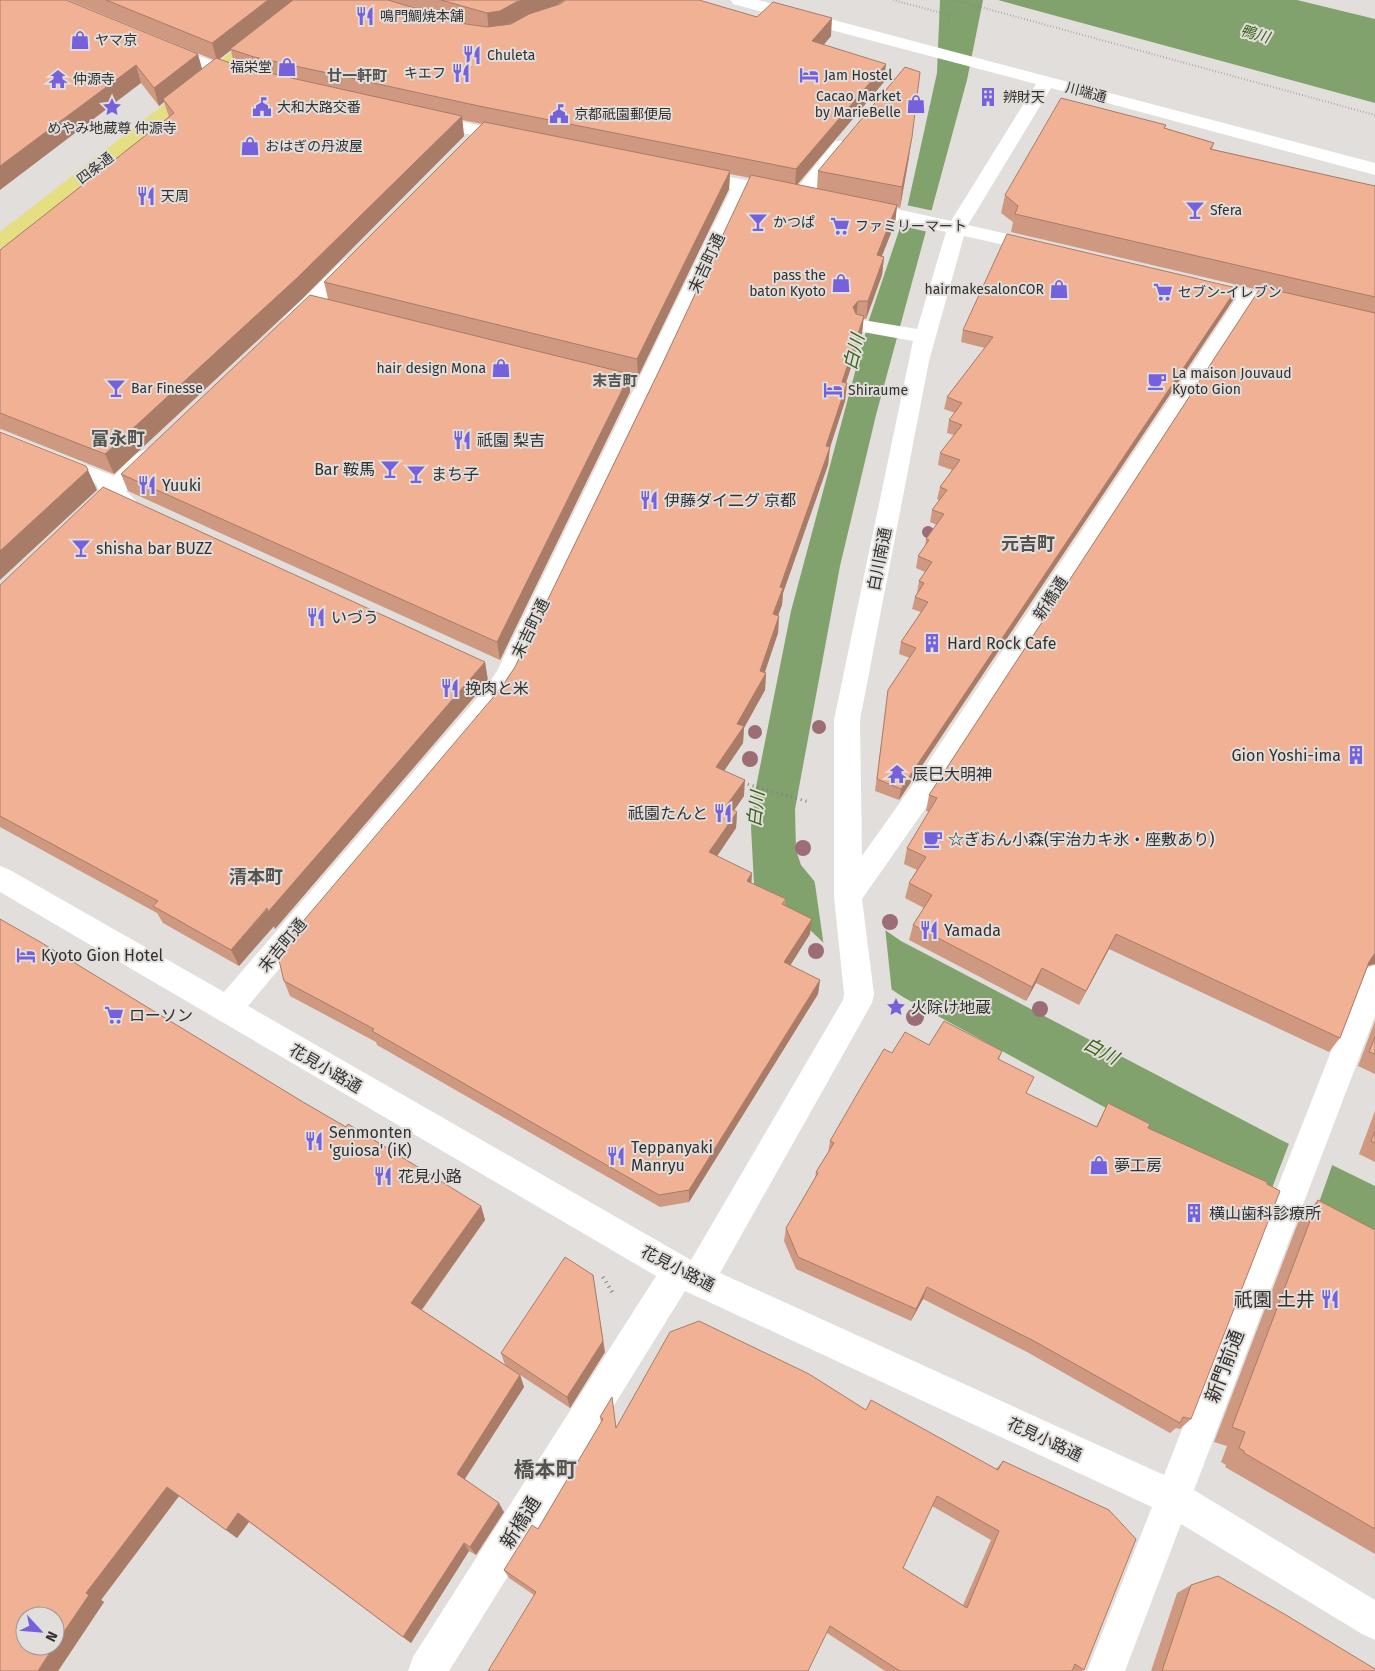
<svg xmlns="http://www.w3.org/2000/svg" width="1375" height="1671" font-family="'Fira Sans','Noto Sans JP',sans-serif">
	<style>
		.water { fill: #81a26c }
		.pier { fill: #e1dedb }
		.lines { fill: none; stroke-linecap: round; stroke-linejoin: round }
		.path-far2 { stroke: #82807e; stroke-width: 2; stroke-dasharray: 0.5 2.5; stroke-linecap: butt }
		.path-far1 { stroke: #82807e; stroke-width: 3; stroke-dasharray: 1 4; stroke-linecap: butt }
		.path { stroke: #82807e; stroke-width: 4; stroke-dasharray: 1 4.5; stroke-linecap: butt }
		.minor { fill: #fff; fill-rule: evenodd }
		.major { fill: #e5de82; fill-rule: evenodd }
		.tree { fill: #9c6d75 }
		.wall { fill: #cf9880; fill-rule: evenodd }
		.shaded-wall { fill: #a97c68 }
		.building { fill: #f1b195; stroke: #a97c68; fill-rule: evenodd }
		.labels { text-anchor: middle; stroke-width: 4; stroke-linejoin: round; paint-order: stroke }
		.far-poi-label { font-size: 14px; fill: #323130; stroke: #e1dedb; text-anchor: start }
		.far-street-label { font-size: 14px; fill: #323130; stroke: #e1dedb }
		.far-water-label { font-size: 15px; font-style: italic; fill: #3b6418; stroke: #e1dedb }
		.far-neighbourhood-label { font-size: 15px; font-weight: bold; fill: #545350; stroke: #e1dedb }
		.street-label { font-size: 16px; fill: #323130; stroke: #e1dedb }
		.poi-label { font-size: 16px; fill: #323130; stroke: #e1dedb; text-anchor: start }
		.water-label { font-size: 18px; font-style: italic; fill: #3b6418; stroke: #e1dedb }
		.neighbourhood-label { font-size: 18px; font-weight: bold; fill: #545350; stroke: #e1dedb }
		.near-poi-label { font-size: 19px; fill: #323130; stroke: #e1dedb; text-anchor: end }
		.near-street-label { font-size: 19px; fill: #323130; stroke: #e1dedb }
		.near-neighbourhood-label { font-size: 21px; font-weight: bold; fill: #545350; stroke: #e1dedb }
	</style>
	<rect width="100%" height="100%" fill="#e1dedb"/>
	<path class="water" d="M 940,0 L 983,0 L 967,80 L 876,415 L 840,566 L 795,809 L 796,850 L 801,865 L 815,882 L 901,941 L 1281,1140 L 1375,1186 L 1375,1255 L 903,997 L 828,947 L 810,930 L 776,908 L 754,884 L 751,827 L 755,792 L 791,611 L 869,320 L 908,204 L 937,73 Z
		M 998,0 L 1297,0 L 1375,19 L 1375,103 Z"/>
	<path class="pier" d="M 906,205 L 934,211 L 928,232 L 898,225 Z
		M 814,877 L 885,927 L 892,993 L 824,947 Z
		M 1290,1141 L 1333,1163 L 1311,1225 L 1267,1201 Z"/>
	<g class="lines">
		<path class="path-far2" d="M 893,0 L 949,15 L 949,21
			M 955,0 L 1375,115"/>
		<path class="path-far1" d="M 743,783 L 809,802"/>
		<path class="path" d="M 603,1277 L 614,1295"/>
		<path class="minor" d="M 731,0 L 758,0 L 1375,163 L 1375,175 L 1051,88 L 968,225 L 1047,243 L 1050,247 L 1047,251 L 1040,253 L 964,236 L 929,361 L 860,720 L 862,856 L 923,770 L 1236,299 L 1192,288 L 1189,284 L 1192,280 L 1199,278 L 1291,300 L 1298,302 L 1301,306 L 1298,310 L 1291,312 L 1254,303 L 941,786 L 862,899 L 874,994 L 872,1003 L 720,1273 L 1164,1475 L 1360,978 L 1365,969 L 1375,965 L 1375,1016 L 1194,1490 L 1375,1600 L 1375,1640 L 1362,1634 L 1181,1524 L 1125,1671 L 1087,1671 L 1152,1507 L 685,1291 L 449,1671 L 408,1671 L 413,1657 L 656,1276 L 0,892 L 0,866 L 10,870 L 224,992 L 484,690 L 497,671 L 731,189 L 686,180 L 684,176 L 686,172 L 693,170 L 783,187 L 790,189 L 793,193 L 835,141 L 849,141 L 851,145 L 849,149 L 807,200 L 793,200 L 790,196 L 783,199 L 749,192 L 516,683 L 502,704 L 248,1006 L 691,1260 L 843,1000 L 844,994 L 834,897 L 834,720 L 913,341 L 863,332 L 856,331 L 853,326 L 856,321 L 863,320 L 917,329 L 946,232 L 853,211 L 850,207 L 853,203 L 860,201 L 951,221 L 1036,84 L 733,4 Z
			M 166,45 L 249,73 L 252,77 L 249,81 L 237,81 L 160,54 L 157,50 L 160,46 Z
			M 426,114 L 518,134 L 520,138 L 518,142 L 511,144 L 420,123 L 417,119 L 420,115 Z
			M 351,257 L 358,259 L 361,263 L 358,267 L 298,327 L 291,328 L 284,327 L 281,322 L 284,317 L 344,259 Z
			M 0,431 L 114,476 C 127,464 140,443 159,449 L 162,454 L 126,491 L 136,501 L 132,507 L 124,509 L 112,504 C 101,515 93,529 76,524 L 72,518 L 99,490 L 96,484 L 0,446 Z"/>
		<path class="major" d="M 298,0 L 316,0 L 7,246 L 0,248 L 0,232 Z"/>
	</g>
	<g class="tree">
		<circle cx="928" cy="532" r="6"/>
		<circle cx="819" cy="727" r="7"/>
		<circle cx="755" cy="732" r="7"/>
		<circle cx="750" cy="759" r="8"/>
		<circle cx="803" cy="848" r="8"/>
		<circle cx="890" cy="922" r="8"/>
		<circle cx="816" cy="951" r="8"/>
		<circle cx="1040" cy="1009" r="8"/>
		<circle cx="915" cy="1017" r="9"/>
	</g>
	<path class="wall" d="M 0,0 L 202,69 L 214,60 L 68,0 L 565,0 L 557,5 L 757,17 L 831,36 L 823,45 L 884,82 L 797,185 L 817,189 L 818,171 L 909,157 L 900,208 L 897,207 L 895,223 L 882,256 L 884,257 L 882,275 L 866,319 L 863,319 L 862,334 L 846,383 L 847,383 L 845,401 L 830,447 L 828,465 L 783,593 L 782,605 L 778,615 L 779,616 L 778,633 L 764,673 L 766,673 L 765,690 L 744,728 L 743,743 L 724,770 L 744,796 L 734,810 L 737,812 L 736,828 L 717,856 L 751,883 L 786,899 L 785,906 L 810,934 L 790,965 L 820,980 L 818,994 L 689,1202 L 660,1207 L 377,1045 L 376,1042 L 290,996 L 284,981 L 501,688 L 515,667 L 659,371 L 750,178 L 730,174 L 729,189 L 638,377 L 630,375 L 630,392 L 500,660 L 128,491 L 121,474 L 328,299 L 324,282 L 482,124 L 462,120 L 464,136 L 302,299 L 114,474 L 1,429 L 0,430 L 0,250 L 169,117 L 164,102 L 159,106 L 141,83 ZM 231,50 L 234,65 L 219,59 Z
		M 1166,125 L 1165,128 L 1214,143 L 1212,149 L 1375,186 L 1375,964 L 1368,966 L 1340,1038 L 1329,1052 L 1109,949 L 1079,1005 L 1036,983 L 1026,1001 L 909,940 L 913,925 L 924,908 L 905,898 L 909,883 L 917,870 L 904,864 L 907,848 L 929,812 L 926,811 L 929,795 L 1259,290 L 1011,232 L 1013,222 L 1001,213 L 1005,195 Z
		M 1237,288 L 1233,300 L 899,800 L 875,791 L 888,690 L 910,658 L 899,654 L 901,642 L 921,612 L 912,609 L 915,597 L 917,593 L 919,581 L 925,572 L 916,568 L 918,556 L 925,547 L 926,539 L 937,525 L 930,522 L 932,510 L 939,500 L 937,499 L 940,487 L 952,470 L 938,465 L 940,453 L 954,435 L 947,433 L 949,420 L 955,413 L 944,409 L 947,397 L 985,348 L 961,342 L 963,330 Z
		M 0,585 L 485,662 L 488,681 L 275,929 L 274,926 L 239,966 L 163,923 L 157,913 L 0,827 Z
		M 1375,1021 L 1375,1074 L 1358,1066 Z
		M 929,1045 L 1002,1051 L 999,1059 L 1027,1094 L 1096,1127 L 1108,1103 L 1148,1128 L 1191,1419 L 1180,1429 L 1176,1428 L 1170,1433 L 1027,1352 L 923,1299 L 911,1321 L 796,1269 L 784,1241 L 786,1228 L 815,1179 L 816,1172 L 828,1153 L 830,1141 L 892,1053 Z
		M 303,1102 L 481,1206 L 485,1220 L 422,1310 L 520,1375 L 524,1387 L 465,1479 L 504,1512 L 476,1555 L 469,1551 L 411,1643 L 249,1522 L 237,1538 L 179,1496 L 101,1600 L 104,1602 L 58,1671 L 0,1671 Z
		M 1375,1111 L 1375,1162 L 1359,1154 Z
		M 1318,1200 L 1375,1230 L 1375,1554 L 1225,1467 L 1226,1465 L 1221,1462 L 1227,1446 L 1214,1442 L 1299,1220 Z
		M 605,1352 L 570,1408 L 505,1365 L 501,1353 Z
		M 866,1410 L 996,1469 L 1003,1461 L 1084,1670 L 1081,1671 L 885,1671 L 827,1633 L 534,1595 L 509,1578 L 504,1570 L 538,1529 L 601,1423 L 600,1417 L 616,1427 ZM 932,1506 L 991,1540 L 963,1605 L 903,1568 Z
		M 1191,1585 L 1375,1671 L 1151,1671 L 1177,1593 Z"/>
	<path class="shaded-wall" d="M 268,0 L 295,0 L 230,49 L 231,50 L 217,61 L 212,43 Z
		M 523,0 L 565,0 L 548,10 L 489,31 L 487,13 Z
		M 832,18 L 831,36 L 811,60 L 812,41 Z
		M 198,54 L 203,72 L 163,99 L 164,102 L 159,106 L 154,88 Z
		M 886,64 L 884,82 L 795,187 L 796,169 Z
		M 136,65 L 141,83 L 0,190 L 0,166 Z
		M 462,116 L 464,136 L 302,299 L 114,474 L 105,454 Z
		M 912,137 L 909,157 L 900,208 L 902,187 Z
		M 730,171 L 729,189 L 638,377 L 637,359 Z
		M 897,205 L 895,223 L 875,273 L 877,255 Z
		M 884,257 L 882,275 L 866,319 L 868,301 Z
		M 1237,288 L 1233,300 L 899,800 L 901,789 Z
		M 858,301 L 856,319 L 853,307 Z
		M 864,316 L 862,334 L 840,400 L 842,382 Z
		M 630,374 L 630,392 L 500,660 L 497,642 Z
		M 847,383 L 845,401 L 827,457 L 830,447 L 828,465 L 783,593 L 782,605 L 772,632 L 773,614 L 780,587 Z
		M 88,470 L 97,490 L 0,580 L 0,551 Z
		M 779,616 L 778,633 L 761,684 L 766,673 L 765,690 L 744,728 L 743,743 L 716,783 L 716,767 L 737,724 L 760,671 Z
		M 485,662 L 488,681 L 275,929 L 274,926 L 239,966 L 231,950 Z
		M 745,780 L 744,796 L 726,822 L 726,806 Z
		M 737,812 L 736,828 L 709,868 L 709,852 Z
		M 752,873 L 751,889 L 747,881 Z
		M 812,919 L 810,934 L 783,977 L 784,962 Z
		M 1116,934 L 1109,949 L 1079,1005 L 1086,991 Z
		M 1375,953 L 1375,964 L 1364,967 Z
		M 1042,968 L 1036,983 L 1026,1001 L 1032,987 Z
		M 820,980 L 818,994 L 689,1202 L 689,1190 Z
		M 481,1206 L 485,1220 L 417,1316 L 411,1303 Z
		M 593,1275 L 605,1352 L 570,1408 L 567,1397 Z
		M 927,1287 L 923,1299 L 911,1321 L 916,1309 Z
		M 520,1375 L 524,1387 L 462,1483 L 457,1474 Z
		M 167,1487 L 179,1496 L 101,1600 L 104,1602 L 58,1671 L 38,1671 L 55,1646 L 86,1593 Z
		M 499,1503 L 504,1512 L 476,1555 L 470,1547 Z
		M 238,1513 L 249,1522 L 237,1538 L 226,1530 Z
		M 464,1543 L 469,1551 L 411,1643 L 403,1637 Z"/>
	<path class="building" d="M 0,0 L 66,0 L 198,54 L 154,88 L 136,65 L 0,166 Z
		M 106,0 L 268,0 L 212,43 Z
		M 293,0 L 388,0 L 466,24 L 487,27 L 511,24 L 529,14 L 560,4 L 566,0 L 699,0 L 757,17 L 773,2 L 832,18 L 812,41 L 886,64 L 796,169 L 479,106 L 254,57 L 230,49 Z
		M 441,0 L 523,0 L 516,2 L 500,11 L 487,13 Z
		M 216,58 L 242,67 L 462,116 L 297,278 L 105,454 L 0,413 L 0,250 L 174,113 L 163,99 Z
		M 905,67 L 920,72 L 912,137 L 902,187 L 818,171 Z
		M 1061,98 L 1166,125 L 1164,128 L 1214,143 L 1210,149 L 1375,186 L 1375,297 L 1015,214 L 1018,206 L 1005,195 Z
		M 484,122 L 730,171 L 637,359 L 324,282 Z
		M 751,175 L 897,205 L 877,255 L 884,257 L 868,301 L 858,301 L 853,307 L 856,314 L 864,316 L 842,382 L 847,383 L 826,446 L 830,447 L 780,587 L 783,588 L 773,614 L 779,616 L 760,671 L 766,673 L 737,724 L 744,726 L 716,767 L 745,780 L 726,806 L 737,812 L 709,852 L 752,873 L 747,881 L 786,899 L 782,904 L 812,919 L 784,962 L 820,980 L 689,1190 L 659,1195 L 372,1031 L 374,1029 L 284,981 L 277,952 L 501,688 L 515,667 L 659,371 Z
		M 1007,234 L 1237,288 L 901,789 L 877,779 L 888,690 L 916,648 L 901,642 L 928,602 L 915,597 L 924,583 L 919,581 L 932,562 L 918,556 L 929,540 L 926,539 L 944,514 L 932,510 L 947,490 L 940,487 L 960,460 L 940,453 L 962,425 L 949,420 L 962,403 L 947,397 L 993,337 L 963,330 Z
		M 1261,287 L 1375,313 L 1375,953 L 1369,962 L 1340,1038 L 1116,934 L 1086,991 L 1042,968 L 1032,987 L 913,925 L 932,895 L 909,883 L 926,857 L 907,848 L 937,798 L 929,795 Z
		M 310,295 L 630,374 L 497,642 L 121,474 Z
		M 0,432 L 86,466 L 88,470 L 0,551 Z
		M 103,487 L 485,662 L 268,912 L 267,908 L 231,950 L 153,906 L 158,901 L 0,816 L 0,585 Z
		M 0,919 L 42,943 L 303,1102 L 346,1127 L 348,1124 L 481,1206 L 411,1303 L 520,1375 L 457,1474 L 499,1503 L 470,1547 L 464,1543 L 403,1637 L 238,1513 L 226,1530 L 167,1487 L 86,1593 L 89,1595 L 55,1645 L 55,1616 L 25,1616 L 25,1646 L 54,1646 L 38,1671 L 0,1671 Z
		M 944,1021 L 1002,1051 L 998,1059 L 1034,1077 L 1026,1093 L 1097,1127 L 1108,1103 L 1150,1124 L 1148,1128 L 1267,1182 L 1267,1184 L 1280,1191 L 1191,1419 L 1183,1417 L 1180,1423 L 1034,1341 L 927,1287 L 916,1309 L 798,1257 L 786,1228 L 818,1173 L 816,1172 L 834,1143 L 830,1141 L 860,1089 L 884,1049 L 892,1053 L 905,1032 L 929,1045 Z
		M 1375,1037 L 1375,1054 L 1369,1052 Z
		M 1375,1131 L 1375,1143 L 1371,1141 Z
		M 1318,1200 L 1375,1230 L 1375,1529 L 1244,1453 L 1244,1451 L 1239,1448 L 1245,1432 L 1232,1427 Z
		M 565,1257 L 593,1275 L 603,1341 L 567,1397 L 501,1353 Z
		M 699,1321 L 809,1374 L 866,1410 L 871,1400 L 998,1470 L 1003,1461 L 1109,1510 L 1136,1539 L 1084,1670 L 1075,1664 L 1072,1671 L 900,1671 L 830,1626 L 808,1671 L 488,1671 L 536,1592 L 504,1570 L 532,1525 L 538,1529 L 603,1419 L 600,1417 L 612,1397 L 616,1428 L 670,1332 ZM 937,1496 L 999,1531 L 967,1608 L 903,1568 Z
		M 1218,1576 L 1286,1615 L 1375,1669 L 1375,1671 L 1162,1671 L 1191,1585 Z"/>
	<defs>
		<g id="restaurant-bare" transform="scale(1.5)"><path d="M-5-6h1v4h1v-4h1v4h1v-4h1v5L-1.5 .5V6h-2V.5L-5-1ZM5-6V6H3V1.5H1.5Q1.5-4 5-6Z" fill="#7661dc" stroke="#e1dedb" stroke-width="2.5" paint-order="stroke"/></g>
		<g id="shop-bare" transform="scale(1.5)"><path d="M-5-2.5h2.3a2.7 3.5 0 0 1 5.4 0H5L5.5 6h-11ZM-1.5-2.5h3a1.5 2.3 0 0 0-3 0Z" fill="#7661dc" stroke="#e1dedb" stroke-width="2.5" paint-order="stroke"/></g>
		<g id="hotel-bare" transform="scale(1.5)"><path d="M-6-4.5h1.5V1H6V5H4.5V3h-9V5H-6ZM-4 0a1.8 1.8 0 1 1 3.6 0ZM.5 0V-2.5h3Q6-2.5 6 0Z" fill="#7661dc" stroke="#e1dedb" stroke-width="2.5" paint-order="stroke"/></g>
		<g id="temple-bare" transform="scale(1.5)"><path d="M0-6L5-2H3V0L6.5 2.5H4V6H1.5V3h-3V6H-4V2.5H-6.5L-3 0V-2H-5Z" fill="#7661dc" stroke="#e1dedb" stroke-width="2.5" paint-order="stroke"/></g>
		<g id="building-bare" transform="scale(1.5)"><path d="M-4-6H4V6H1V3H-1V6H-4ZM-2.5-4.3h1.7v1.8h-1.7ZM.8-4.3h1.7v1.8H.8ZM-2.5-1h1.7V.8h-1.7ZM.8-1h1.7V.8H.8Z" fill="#7661dc" stroke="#e1dedb" stroke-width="2.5" paint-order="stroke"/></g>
		<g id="sight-bare" transform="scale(1.5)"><path d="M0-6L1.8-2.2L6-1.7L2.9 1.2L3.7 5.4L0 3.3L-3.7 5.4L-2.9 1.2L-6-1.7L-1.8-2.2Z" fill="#7661dc" stroke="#e1dedb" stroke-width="2.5" paint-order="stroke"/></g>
		<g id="civic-bare" transform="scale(1.5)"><path d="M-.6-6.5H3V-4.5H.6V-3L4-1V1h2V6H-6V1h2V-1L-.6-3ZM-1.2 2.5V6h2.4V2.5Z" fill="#7661dc" stroke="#e1dedb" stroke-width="2.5" paint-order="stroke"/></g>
		<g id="bar-bare" transform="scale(1.5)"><path d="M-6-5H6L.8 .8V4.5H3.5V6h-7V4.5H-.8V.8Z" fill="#7661dc" stroke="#e1dedb" stroke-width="2.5" paint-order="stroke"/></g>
		<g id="supermarket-bare" transform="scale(1.5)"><path d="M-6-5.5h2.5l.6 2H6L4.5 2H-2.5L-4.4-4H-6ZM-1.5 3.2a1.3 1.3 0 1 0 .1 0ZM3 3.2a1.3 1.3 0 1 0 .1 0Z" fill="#7661dc" stroke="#e1dedb" stroke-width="2.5" paint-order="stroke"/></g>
		<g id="cafe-bare" transform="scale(1.5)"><path d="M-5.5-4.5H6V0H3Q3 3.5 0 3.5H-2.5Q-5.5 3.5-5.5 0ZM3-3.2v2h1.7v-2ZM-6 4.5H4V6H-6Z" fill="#7661dc" stroke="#e1dedb" stroke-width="2.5" paint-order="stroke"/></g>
	</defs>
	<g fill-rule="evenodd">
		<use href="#restaurant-bare" x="365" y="16"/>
		<use href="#shop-bare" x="80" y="40"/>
		<use href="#restaurant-bare" x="472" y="55"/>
		<use href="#shop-bare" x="287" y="67"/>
		<use href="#restaurant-bare" x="461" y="73"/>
		<use href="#hotel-bare" x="809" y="75"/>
		<use href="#temple-bare" x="58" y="79"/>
		<use href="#building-bare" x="988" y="97"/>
		<use href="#shop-bare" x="916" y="104"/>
		<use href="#sight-bare" x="112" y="107"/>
		<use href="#civic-bare" x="262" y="107"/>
		<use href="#civic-bare" x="559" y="114"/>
		<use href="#shop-bare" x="250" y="146"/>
		<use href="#restaurant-bare" x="146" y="196"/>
		<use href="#bar-bare" x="1195" y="210"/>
		<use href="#bar-bare" x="758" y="222"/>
		<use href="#supermarket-bare" x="840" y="226"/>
		<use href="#shop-bare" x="841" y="283"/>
		<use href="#shop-bare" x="1059" y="289"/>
		<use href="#supermarket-bare" x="1163" y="292"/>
		<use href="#shop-bare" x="501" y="368"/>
		<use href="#cafe-bare" x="1157" y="381"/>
		<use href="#bar-bare" x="116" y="388"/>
		<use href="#hotel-bare" x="833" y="390"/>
		<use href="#restaurant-bare" x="462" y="440"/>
		<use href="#bar-bare" x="390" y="469"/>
		<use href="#bar-bare" x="416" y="474"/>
		<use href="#restaurant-bare" x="147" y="485"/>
		<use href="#restaurant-bare" x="649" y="500"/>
		<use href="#bar-bare" x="81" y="548"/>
		<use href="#restaurant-bare" x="316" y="617"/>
		<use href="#building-bare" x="932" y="643"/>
		<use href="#restaurant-bare" x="450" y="688"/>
		<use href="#building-bare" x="1356" y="755"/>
		<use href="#temple-bare" x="897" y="774"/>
		<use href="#restaurant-bare" x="723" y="813"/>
		<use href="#cafe-bare" x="933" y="839"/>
		<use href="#restaurant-bare" x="929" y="930"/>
		<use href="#hotel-bare" x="26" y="955"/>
		<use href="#sight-bare" x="896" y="1007"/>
		<use href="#supermarket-bare" x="114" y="1015"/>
		<use href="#restaurant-bare" x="314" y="1141"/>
		<use href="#restaurant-bare" x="616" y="1156"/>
		<use href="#shop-bare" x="1099" y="1165"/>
		<use href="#restaurant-bare" x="383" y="1176"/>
		<use href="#building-bare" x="1194" y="1213"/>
		<use href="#restaurant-bare" x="1330" y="1299"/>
	</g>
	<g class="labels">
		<g class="far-poi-label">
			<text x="380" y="21">鳴門鯛焼本舗</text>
			<text x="95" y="45">ヤマ京</text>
			<text x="487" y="60">Chuleta</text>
			<text x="272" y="72" text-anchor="end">福栄堂</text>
			<text x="446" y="78" text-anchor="end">キエフ</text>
			<text x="824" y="80">Jam Hostel</text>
			<text x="73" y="84">仲源寺</text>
			<text x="901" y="101" text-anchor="end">Cacao Market<tspan x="901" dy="16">by MarieBelle</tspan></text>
			<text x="1003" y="102">辨財天</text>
			<text x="277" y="112">大和大路交番</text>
			<text x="574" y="119">京都祇園郵便局</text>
			<text x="112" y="133" text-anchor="middle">めやみ地蔵尊 仲源寺</text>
			<text x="265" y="151">おはぎの丹波屋</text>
			<text x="161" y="201">天周</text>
			<text x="1210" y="215">Sfera</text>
			<text x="773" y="227">かつぱ</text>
			<text x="855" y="231">ファミリーマート</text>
			<text x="826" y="280" text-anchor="end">pass the<tspan x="826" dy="16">baton Kyoto</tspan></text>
			<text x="1044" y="294" text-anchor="end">hairmakesalonCOR</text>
			<text x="1178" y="297">セブン-イレブン</text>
			<text x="486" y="373" text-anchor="end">hair design Mona</text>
			<text x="1172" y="378">La maison Jouvaud<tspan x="1172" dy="16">Kyoto Gion</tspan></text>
			<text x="131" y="393">Bar Finesse</text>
			<text x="848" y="395">Shiraume</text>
		</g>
		<g class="far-street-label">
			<text transform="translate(1086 92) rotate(15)" y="5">川端通</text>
			<text transform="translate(95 168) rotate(-38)" y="5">四条通</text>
		</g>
		<g class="far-water-label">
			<text transform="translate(1255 34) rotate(16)" y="5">鴨川</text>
		</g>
		<g class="far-neighbourhood-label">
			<text x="357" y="81">廿一軒町</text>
			<text x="615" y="386">末吉町</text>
		</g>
		<g class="street-label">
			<text transform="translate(706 263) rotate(-65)" y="6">末吉町通</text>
			<text transform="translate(879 559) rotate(-79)" y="6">白川南通</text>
			<text transform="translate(1050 598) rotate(-57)" y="6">新橋通</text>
			<text transform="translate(530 628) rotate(-64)" y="6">末吉町通</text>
			<text transform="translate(282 945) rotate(-50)" y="6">末吉町通</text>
			<text transform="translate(326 1068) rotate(30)" y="6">花見小路通</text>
			<text transform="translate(678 1268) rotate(27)" y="6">花見小路通</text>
			<text transform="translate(1045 1439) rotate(25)" y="6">花見小路通</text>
		</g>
		<g class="poi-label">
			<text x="477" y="446">祇園 梨吉</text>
			<text x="375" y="475" text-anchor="end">Bar 鞍馬</text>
			<text x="431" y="480">まち子</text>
			<text x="162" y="491">Yuuki</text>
			<text x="664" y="506">伊藤ダイ二グ 京都</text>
			<text x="96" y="554">shisha bar BUZZ</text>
			<text x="331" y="623">いづう</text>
			<text x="947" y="649">Hard Rock Cafe</text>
			<text x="465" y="694">挽肉と米</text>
			<text x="1341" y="761" text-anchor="end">Gion Yoshi-ima</text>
			<text x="912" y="780">辰巳大明神</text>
			<text x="708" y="819" text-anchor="end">祇園たんと</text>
			<text x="948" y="845">☆ぎおん小森(宇治カキ氷・座敷あり)</text>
			<text x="944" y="936">Yamada</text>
			<text x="41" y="961">Kyoto Gion Hotel</text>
			<text x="911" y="1013">火除け地蔵</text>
			<text x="129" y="1021">ローソン</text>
			<text x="329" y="1138">Senmonten<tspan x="329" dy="18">'guiosa' (iK)</tspan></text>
			<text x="631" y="1153">Teppanyaki<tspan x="631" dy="18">Manryu</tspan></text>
			<text x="1114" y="1171">夢工房</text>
			<text x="398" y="1182">花見小路</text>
			<text x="1209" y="1219">横山歯科診療所</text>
		</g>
		<g class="water-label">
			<text transform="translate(854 352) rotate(-76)" y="6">白川</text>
			<text transform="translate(756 809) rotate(-84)" y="6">白川</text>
			<text transform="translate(1101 1051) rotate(28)" y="6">白川</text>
		</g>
		<g class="neighbourhood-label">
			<text x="118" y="445">富永町</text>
			<text x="1028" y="550">元吉町</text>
			<text x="256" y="883">清本町</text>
		</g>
		<g class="near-poi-label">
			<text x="1315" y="1306">祇園 土井</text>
		</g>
		<g class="near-street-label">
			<text transform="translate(1224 1366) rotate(-69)" y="7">新門前通</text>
			<text transform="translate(520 1522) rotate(-58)" y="7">新橋通</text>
		</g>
		<g class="near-neighbourhood-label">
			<text x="545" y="1477">橋本町</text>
		</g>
	</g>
	<g transform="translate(40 1631) rotate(116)"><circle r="24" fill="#e1dedb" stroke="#9b9997"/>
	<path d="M0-4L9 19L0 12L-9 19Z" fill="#7661dc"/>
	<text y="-8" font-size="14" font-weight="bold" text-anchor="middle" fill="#323130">N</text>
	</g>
</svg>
